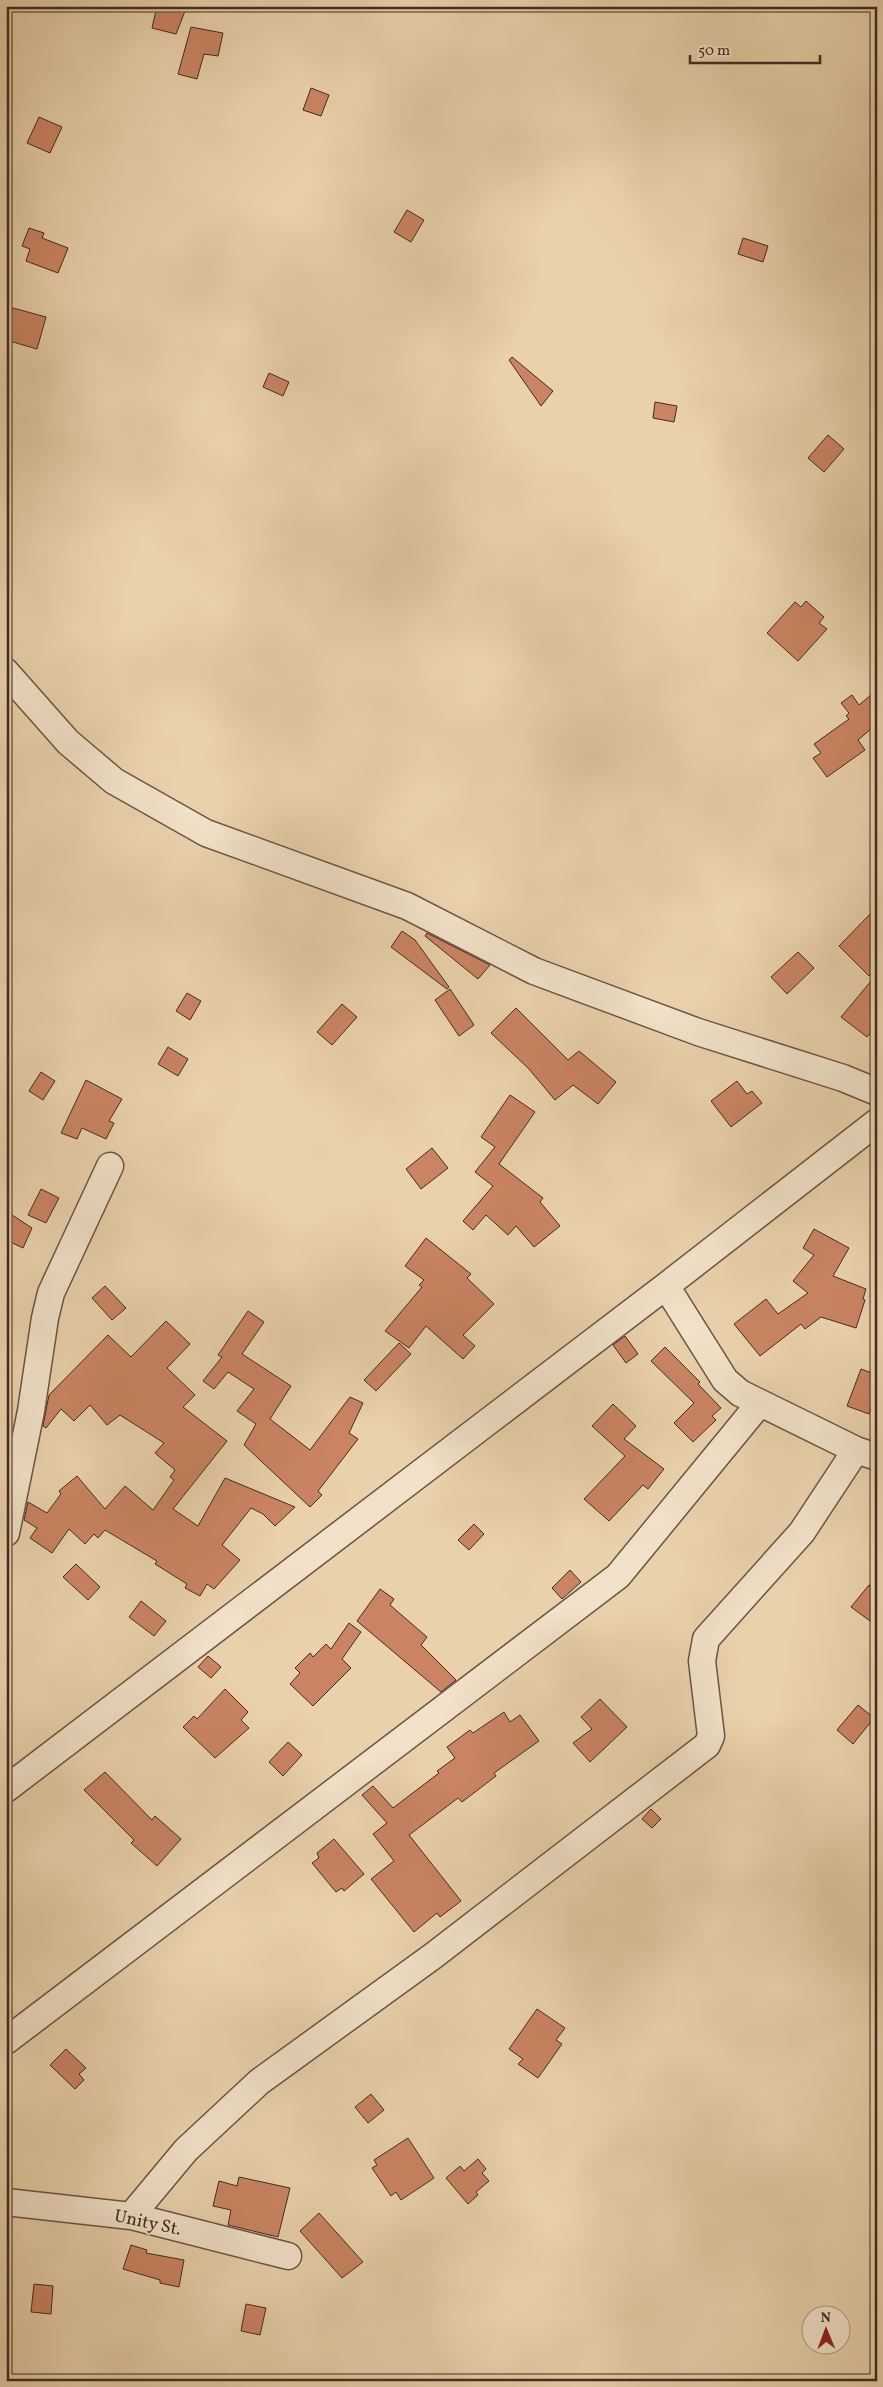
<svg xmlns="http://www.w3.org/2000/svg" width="883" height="2387" font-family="Vollkorn,serif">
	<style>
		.building { fill: #ca8463; stroke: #432b23 }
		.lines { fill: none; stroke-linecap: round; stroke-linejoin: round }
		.minor-casing { stroke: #6c5445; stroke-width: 29 }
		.minor { stroke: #f1e1c8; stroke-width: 26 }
		.labels { text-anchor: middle; stroke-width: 4; stroke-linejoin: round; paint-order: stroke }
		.street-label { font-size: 18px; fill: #432b23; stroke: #f1e1c8 }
	</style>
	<rect width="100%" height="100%" fill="#e9d1ab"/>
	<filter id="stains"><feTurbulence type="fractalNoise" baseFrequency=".004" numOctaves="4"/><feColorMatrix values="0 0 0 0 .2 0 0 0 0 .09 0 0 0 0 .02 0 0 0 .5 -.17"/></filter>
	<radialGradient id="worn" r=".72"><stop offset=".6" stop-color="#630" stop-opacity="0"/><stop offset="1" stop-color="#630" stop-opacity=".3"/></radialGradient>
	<path class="building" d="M 157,6 L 187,6 L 176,34 L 152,28 Z
		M 191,27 L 223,33 L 218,56 L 204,54 L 197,79 L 178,74 Z
		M 311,88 L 329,95 L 321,116 L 303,110 Z
		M 39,117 L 62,127 L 50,153 L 27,143 Z
		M 407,210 L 424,220 L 411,242 L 394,232 Z
		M 29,228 L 44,233 L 42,238 L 68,248 L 58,273 L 26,261 L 30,249 L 22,246 Z
		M 743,238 L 768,246 L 763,262 L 738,254 Z
		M 13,308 L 46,317 L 37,349 L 6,340 L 6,329 Z
		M 512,357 L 553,391 L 541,406 L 509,360 Z
		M 269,373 L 289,382 L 283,396 L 263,387 Z
		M 655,402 L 677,406 L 674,422 L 653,418 Z
		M 828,435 L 844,449 L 824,472 L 808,458 Z
		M 806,601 L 824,617 L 819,623 L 827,629 L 798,661 L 767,633 L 795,602 L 801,607 Z
		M 877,690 L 877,724 L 858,740 L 865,750 L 827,777 L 813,758 L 821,753 L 814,744 L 849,719 L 846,716 L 849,713 L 841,703 L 852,695 L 859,705 Z
		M 877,907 L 877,968 L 869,976 L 839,946 Z
		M 402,931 L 415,940 L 449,987 L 447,989 L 391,947 Z
		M 427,933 L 490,965 L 478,979 L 425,936 Z
		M 798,952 L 814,968 L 787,994 L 771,977 Z
		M 877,974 L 877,1025 L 867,1037 L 841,1017 Z
		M 450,989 L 474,1025 L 459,1036 L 435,1000 Z
		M 187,993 L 201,1001 L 190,1020 L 176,1011 Z
		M 342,1004 L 357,1017 L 332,1045 L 317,1032 Z
		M 516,1008 L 568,1060 L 579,1051 L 616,1082 L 598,1104 L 573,1085 L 555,1100 L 529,1069 L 491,1033 Z
		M 168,1047 L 188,1059 L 178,1076 L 158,1064 Z
		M 41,1072 L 55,1081 L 43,1100 L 29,1091 Z
		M 86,1080 L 122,1099 L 109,1121 L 114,1123 L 106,1139 L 82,1128 L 77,1139 L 61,1133 Z
		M 737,1081 L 747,1094 L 752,1091 L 762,1103 L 731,1127 L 711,1101 Z
		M 510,1095 L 535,1112 L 499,1164 L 543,1198 L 540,1202 L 560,1226 L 534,1247 L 516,1226 L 508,1235 L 486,1215 L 473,1230 L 463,1221 L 493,1186 L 475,1172 L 495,1147 L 481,1137 Z
		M 432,1148 L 448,1168 L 421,1189 L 406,1169 Z
		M 41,1189 L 59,1198 L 46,1223 L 28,1215 Z
		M 6,1211 L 32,1228 L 23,1248 L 6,1240 Z
		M 814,1229 L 849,1248 L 833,1276 L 866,1289 L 863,1299 L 865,1300 L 856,1328 L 821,1317 L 805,1329 L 801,1324 L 760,1356 L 734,1324 L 766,1299 L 778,1314 L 808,1293 L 793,1281 L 814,1255 L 803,1248 Z
		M 426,1238 L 471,1274 L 467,1278 L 494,1304 L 463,1335 L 475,1346 L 463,1359 L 426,1326 L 409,1348 L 385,1331 L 422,1287 L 419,1285 L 424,1280 L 405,1266 Z
		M 105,1286 L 126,1308 L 112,1320 L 92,1298 Z
		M 248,1311 L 264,1322 L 242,1354 L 291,1386 L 270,1419 L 310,1450 L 350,1397 L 363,1403 L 349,1433 L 358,1439 L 318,1491 L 322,1495 L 310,1507 L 244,1445 L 256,1424 L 237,1411 L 254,1389 L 228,1372 L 214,1389 L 203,1381 L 222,1357 L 218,1355 Z
		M 166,1321 L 190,1344 L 167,1368 L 195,1395 L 183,1407 L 227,1441 L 173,1509 L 198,1526 L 225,1478 L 295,1507 L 275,1526 L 263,1514 L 251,1508 L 222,1545 L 240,1560 L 214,1589 L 207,1584 L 200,1596 L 185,1588 L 187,1584 L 155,1564 L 157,1561 L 105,1530 L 98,1538 L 94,1534 L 85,1544 L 69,1529 L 52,1553 L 30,1538 L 37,1528 L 24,1520 L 28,1502 L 47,1513 L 61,1494 L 59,1491 L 77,1476 L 105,1509 L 125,1486 L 153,1510 L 174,1480 L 170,1477 L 175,1470 L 155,1453 L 164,1443 L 120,1415 L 107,1425 L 90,1405 L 74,1421 L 61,1409 L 46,1428 L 43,1426 L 49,1395 L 108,1335 L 131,1357 Z
		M 625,1336 L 638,1354 L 626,1363 L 613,1345 Z
		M 399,1343 L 411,1354 L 376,1391 L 364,1380 Z
		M 665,1347 L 700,1382 L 698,1384 L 721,1408 L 712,1416 L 716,1420 L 693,1442 L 674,1423 L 694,1403 L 651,1361 Z
		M 861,1369 L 877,1375 L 877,1392 L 869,1414 L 847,1406 Z
		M 613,1404 L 636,1426 L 624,1439 L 664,1469 L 648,1489 L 643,1485 L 609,1521 L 584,1499 L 625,1456 L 592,1426 Z
		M 474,1524 L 484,1534 L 469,1550 L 458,1540 Z
		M 76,1564 L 100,1587 L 88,1600 L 63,1577 Z
		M 570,1570 L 581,1582 L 562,1599 L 552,1588 Z
		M 869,1585 L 877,1591 L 877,1626 L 851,1607 Z
		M 380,1589 L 394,1599 L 390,1605 L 427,1637 L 421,1645 L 456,1680 L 441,1692 L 357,1621 Z
		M 141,1601 L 166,1621 L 154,1636 L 129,1617 Z
		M 349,1623 L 361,1632 L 342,1659 L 351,1668 L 313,1706 L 290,1684 L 300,1673 L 295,1668 L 310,1653 L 313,1657 L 326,1644 L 331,1649 Z
		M 208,1656 L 221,1667 L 211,1678 L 198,1667 Z
		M 225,1689 L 248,1712 L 241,1720 L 249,1728 L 215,1758 L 183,1727 L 194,1716 L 197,1719 Z
		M 600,1699 L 627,1727 L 590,1762 L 573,1743 L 592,1729 L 581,1717 Z
		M 858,1705 L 874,1718 L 853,1744 L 837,1730 Z
		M 504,1712 L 510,1722 L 520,1715 L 539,1741 L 494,1773 L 496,1776 L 462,1802 L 458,1798 L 409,1835 L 461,1901 L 440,1917 L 437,1913 L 414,1932 L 371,1879 L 394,1861 L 373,1834 L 387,1823 L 362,1795 L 373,1786 L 393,1808 L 439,1773 L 437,1771 L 455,1758 L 447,1747 L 470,1730 L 473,1733 Z
		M 288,1742 L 302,1755 L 283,1776 L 269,1762 Z
		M 105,1772 L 152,1820 L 155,1816 L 181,1839 L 157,1866 L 131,1843 L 134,1840 L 84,1790 Z
		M 651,1809 L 661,1819 L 652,1828 L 642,1819 Z
		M 334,1839 L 364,1874 L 344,1891 L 342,1888 L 336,1892 L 312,1863 L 319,1858 L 317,1853 Z
		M 537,2009 L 565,2028 L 556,2040 L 562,2044 L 538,2078 L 518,2064 L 523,2059 L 509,2049 Z
		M 66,2049 L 86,2068 L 79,2074 L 84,2080 L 75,2089 L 50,2065 Z
		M 371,2094 L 384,2110 L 368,2123 L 355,2107 Z
		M 408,2138 L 434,2178 L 401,2200 L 396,2192 L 391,2196 L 372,2168 L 377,2165 L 374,2160 Z
		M 478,2159 L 486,2169 L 482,2173 L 489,2181 L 476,2192 L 478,2195 L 468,2204 L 446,2178 L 460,2166 L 464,2171 Z
		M 239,2177 L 290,2188 L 278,2237 L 228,2225 L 231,2210 L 213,2206 L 219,2181 L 237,2186 Z
		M 319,2213 L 363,2262 L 342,2278 L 300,2231 Z
		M 131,2245 L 147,2250 L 146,2253 L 184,2260 L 179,2287 L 160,2283 L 160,2280 L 123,2269 Z
		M 34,2284 L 53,2286 L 51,2314 L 31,2312 Z
		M 246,2304 L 266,2308 L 260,2335 L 241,2331 Z"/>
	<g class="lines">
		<g class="minor-casing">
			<path id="minor" d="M 6,672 L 68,742 L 114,781 L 206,833 L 407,906 L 534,971 L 698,1032 L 843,1078 L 877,1092
				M 666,1286 L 725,1380 L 740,1393 L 856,1450 L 877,1457
				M 6,1533 L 31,1411 L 45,1318 L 51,1293 L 110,1166
				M 6,1789 L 666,1286 L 877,1122
				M 6,2041 L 618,1576 L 760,1403
				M 6,2202 L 131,2216 L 288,2256
				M 131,2216 L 186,2150 L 259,2082 L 433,1956 L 707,1745 L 711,1736 L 702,1661 L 706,1639 L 802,1532 L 856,1450"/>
		</g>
		<use href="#minor" class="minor"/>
	</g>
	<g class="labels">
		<g class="street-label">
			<text transform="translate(148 2222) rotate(12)" y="6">Unity St.</text>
		</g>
	</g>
	<rect width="883" height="2387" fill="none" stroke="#e9d1ab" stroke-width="25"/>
	<rect x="8" y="8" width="868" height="2372" fill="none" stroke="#432b23" stroke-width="2.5"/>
	<rect x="12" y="12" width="858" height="2362" fill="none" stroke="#432b23"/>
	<g transform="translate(826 2330) rotate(359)"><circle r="24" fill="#f1e1c8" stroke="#ab9886"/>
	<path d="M0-4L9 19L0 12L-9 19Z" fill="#8f2418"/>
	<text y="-8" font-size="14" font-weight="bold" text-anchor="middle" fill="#432b23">N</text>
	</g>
	<path d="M690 55v8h130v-8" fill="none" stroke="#432b23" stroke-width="2.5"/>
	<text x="698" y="55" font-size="15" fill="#432b23" stroke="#f1e1c8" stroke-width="4" paint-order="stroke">50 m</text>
	<rect width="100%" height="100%" filter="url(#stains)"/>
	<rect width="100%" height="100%" fill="url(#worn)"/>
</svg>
